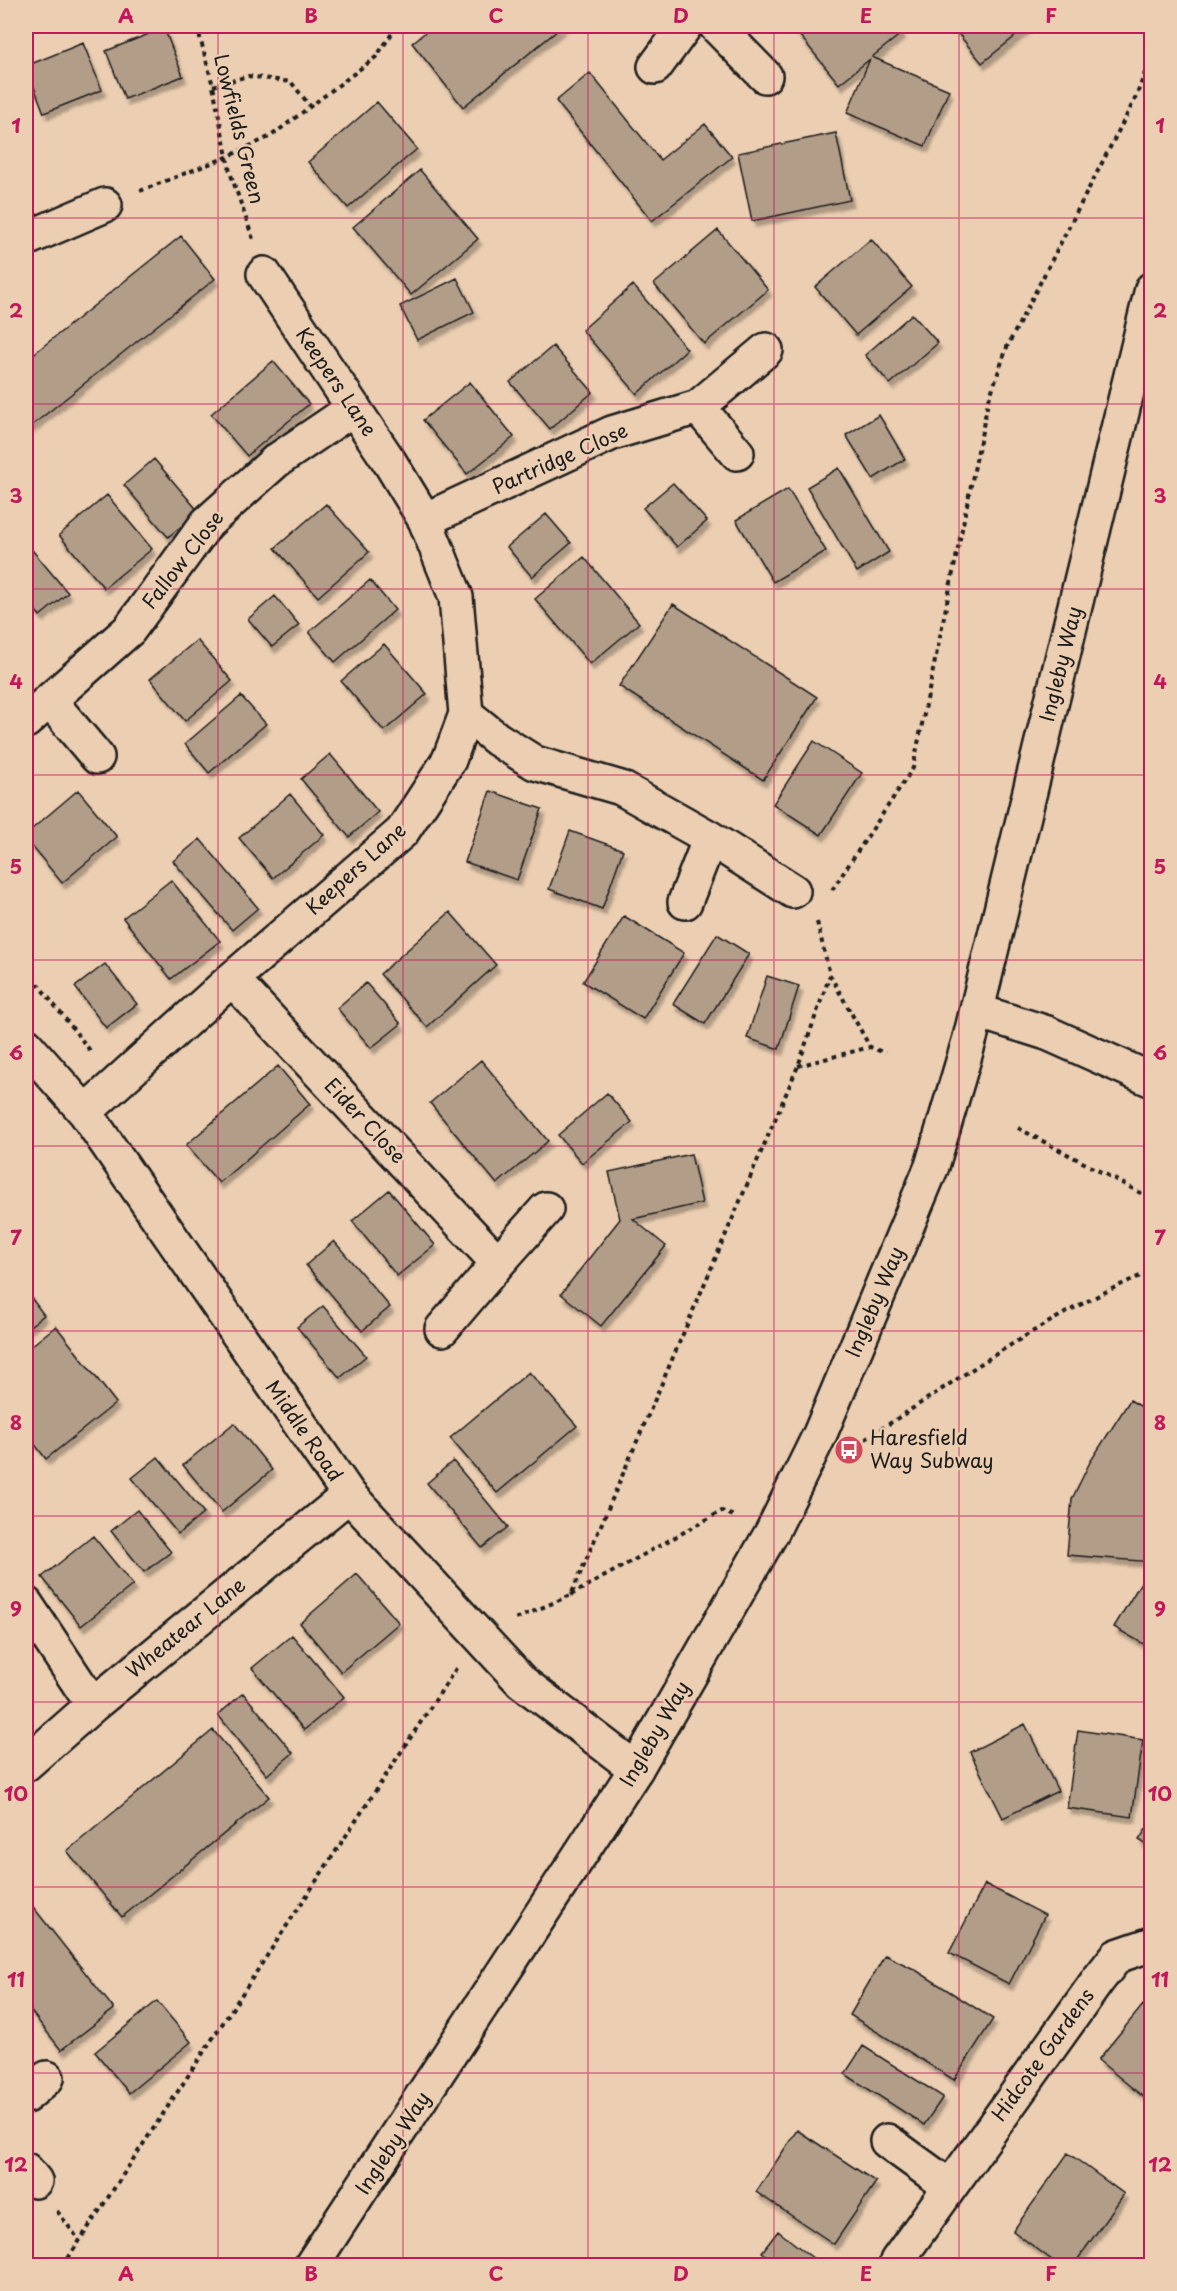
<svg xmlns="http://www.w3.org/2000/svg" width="1177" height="2291" font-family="'Playpen Sans',sans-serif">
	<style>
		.building { fill: #b29d89; stroke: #1c1c1c; stroke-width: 1.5; filter: url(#shadow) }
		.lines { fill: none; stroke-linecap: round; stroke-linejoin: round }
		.street-casing { stroke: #1c1c1c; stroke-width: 38 }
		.secondary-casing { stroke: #1c1c1c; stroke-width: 38 }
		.path { stroke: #1c1c1c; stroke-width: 4; stroke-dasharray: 4.5 4.5; stroke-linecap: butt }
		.street { stroke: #eccfb2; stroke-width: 33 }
		.secondary { stroke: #eccfb2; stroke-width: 33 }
		.secondary-bridge-casing { stroke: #1c1c1c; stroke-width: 38; stroke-linecap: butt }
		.secondary-bridge { stroke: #eccfb2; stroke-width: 33 }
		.grid { fill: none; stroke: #c2185b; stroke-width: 1.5; stroke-opacity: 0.55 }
		.labels { text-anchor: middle; stroke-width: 4.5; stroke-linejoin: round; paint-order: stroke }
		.street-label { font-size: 20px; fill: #1c1c1c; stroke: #eccfb2 }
		.poi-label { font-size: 20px; fill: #1c1c1c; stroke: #eccfb2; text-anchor: start }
		.neatline { fill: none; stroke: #c2185b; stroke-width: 2 }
		.grid-label { font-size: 20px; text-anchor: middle; font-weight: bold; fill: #c2185b }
	</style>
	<defs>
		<filter id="shadow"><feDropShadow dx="3.5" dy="6" stdDeviation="1.5" flood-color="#0004"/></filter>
	</defs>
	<rect width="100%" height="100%" fill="#eccfb2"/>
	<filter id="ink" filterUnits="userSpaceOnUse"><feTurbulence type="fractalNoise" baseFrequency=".0167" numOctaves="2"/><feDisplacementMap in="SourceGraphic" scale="12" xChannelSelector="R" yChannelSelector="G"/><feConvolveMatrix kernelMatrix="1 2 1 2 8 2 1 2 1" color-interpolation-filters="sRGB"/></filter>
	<g filter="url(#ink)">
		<path class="building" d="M 433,26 L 563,26 L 463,107 L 412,43 Z
			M 792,26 L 896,26 L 902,33 L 872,57 L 949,90 L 925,146 L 847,113 L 870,59 L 839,84 Z
			M 952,26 L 1028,26 L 982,63 Z
			M 164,28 L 183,76 L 125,99 L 106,51 Z
			M 83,43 L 102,90 L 44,113 L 26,66 Z
			M 590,73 L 660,160 L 705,124 L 732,157 L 652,221 L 556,101 Z
			M 377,102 L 417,149 L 348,208 L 308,162 Z
			M 836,133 L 850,200 L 752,221 L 738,153 Z
			M 420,170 L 478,239 L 411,295 L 353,227 Z
			M 718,230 L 768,290 L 704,344 L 654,284 Z
			M 181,236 L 215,279 L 30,427 L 26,421 L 26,360 Z
			M 871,239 L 912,287 L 856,335 L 815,287 Z
			M 457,278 L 474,312 L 417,340 L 400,306 Z
			M 633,285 L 687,349 L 637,394 L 582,330 Z
			M 912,314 L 938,343 L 890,384 L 865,355 Z
			M 553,346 L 593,392 L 550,429 L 510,382 Z
			M 273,361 L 309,404 L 247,456 L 211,414 Z
			M 470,382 L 514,437 L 467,474 L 423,420 Z
			M 879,415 L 905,459 L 873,479 L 846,435 Z
			M 154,459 L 199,512 L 168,537 L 124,485 Z
			M 839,468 L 889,552 L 857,572 L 807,487 Z
			M 673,483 L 707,521 L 677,547 L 643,508 Z
			M 788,489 L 826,551 L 773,582 L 736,520 Z
			M 107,495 L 152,549 L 104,588 L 59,535 Z
			M 326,504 L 369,552 L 318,597 L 275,548 Z
			M 546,514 L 571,543 L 532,577 L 507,547 Z
			M 27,544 L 68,593 L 40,616 L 26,599 Z
			M 584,557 L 639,623 L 590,664 L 535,599 Z
			M 370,580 L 395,610 L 335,662 L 309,632 Z
			M 275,596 L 299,625 L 272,647 L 248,619 Z
			M 673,604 L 817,697 L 763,780 L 619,686 Z
			M 197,640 L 232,681 L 185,721 L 150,679 Z
			M 384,644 L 427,694 L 384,731 L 341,681 Z
			M 241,696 L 266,724 L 209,773 L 185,744 Z
			M 814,741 L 862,773 L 821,835 L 773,804 Z
			M 330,754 L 378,812 L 349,837 L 301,779 Z
			M 78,790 L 117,837 L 62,883 L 26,839 L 26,834 Z
			M 490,791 L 542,809 L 517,880 L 465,862 Z
			M 290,794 L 324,835 L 273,878 L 239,838 Z
			M 570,831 L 623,850 L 602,909 L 549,889 Z
			M 200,839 L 258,908 L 232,930 L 173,861 Z
			M 171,880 L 220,941 L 171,979 L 123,918 Z
			M 450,912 L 496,965 L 427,1027 L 380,974 Z
			M 624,916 L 684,953 L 643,1019 L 583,982 Z
			M 717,934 L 749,954 L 705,1024 L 673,1004 Z
			M 105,964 L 137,1004 L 106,1028 L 75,987 Z
			M 767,976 L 799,986 L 779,1049 L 747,1038 Z
			M 366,983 L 401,1024 L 371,1048 L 337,1008 Z
			M 481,1060 L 548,1141 L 497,1184 L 430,1103 Z
			M 278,1066 L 310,1104 L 219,1183 L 186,1145 Z
			M 607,1093 L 632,1122 L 582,1163 L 558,1135 Z
			M 691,1154 L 702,1203 L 633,1219 L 666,1246 L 601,1326 L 561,1294 L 620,1219 L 609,1172 Z
			M 389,1190 L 435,1245 L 397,1276 L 352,1221 Z
			M 334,1241 L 390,1307 L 362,1331 L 306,1265 Z
			M 26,1291 L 44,1315 L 26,1329 Z
			M 323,1306 L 366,1356 L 340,1378 L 297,1327 Z
			M 56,1326 L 116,1403 L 46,1459 L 26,1433 L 26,1350 Z
			M 529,1372 L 577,1426 L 497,1493 L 450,1438 Z
			M 1130,1400 L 1152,1413 L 1152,1562 L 1067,1555 L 1072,1499 L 1090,1462 Z
			M 234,1423 L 272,1470 L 222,1512 L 183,1465 Z
			M 158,1457 L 204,1513 L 178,1534 L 132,1478 Z
			M 453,1461 L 508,1527 L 482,1548 L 427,1483 Z
			M 137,1510 L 171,1552 L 144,1572 L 111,1531 Z
			M 93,1536 L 133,1585 L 81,1626 L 42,1577 Z
			M 1152,1564 L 1152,1649 L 1114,1627 Z
			M 357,1574 L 399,1623 L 341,1672 L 300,1623 Z
			M 292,1635 L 344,1697 L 304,1730 L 252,1668 Z
			M 243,1693 L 293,1753 L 267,1775 L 218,1715 Z
			M 1025,1724 L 1058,1791 L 1003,1818 L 970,1752 Z
			M 213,1730 L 269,1797 L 122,1917 L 67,1851 Z
			M 1078,1730 L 1143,1740 L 1132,1817 L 1067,1808 Z
			M 1152,1820 L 1152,1848 L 1139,1840 Z
			M 985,1884 L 1045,1915 L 1009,1984 L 949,1953 Z
			M 26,1898 L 114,2009 L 61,2050 L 26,2005 Z
			M 885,1955 L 914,1969 L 993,2019 L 954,2080 L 850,2015 Z
			M 157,2001 L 191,2042 L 129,2093 L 95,2052 Z
			M 1143,2005 L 1152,2013 L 1152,2104 L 1098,2060 Z
			M 863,2046 L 943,2097 L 924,2125 L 845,2074 Z
			M 797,2130 L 876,2182 L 834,2244 L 756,2192 Z
			M 1068,2153 L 1124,2194 L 1073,2266 L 1060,2266 L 1013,2231 Z
			M 778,2231 L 823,2266 L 779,2266 L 762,2252 Z
			M 26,2249 L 34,2260 L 27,2266 L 26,2266 Z
			M 988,2259 L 996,2266 L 984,2266 Z"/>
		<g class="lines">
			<g class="street-casing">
				<path id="street" d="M 716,26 L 765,76
					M 655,67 L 685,26
					M 26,239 L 105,205
					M 698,407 L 737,453
					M 425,520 L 612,433 L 698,407 L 766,350
					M 50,701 L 97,757
					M 466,714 L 497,739 L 535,763 L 621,788 L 710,838 L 793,891
					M 26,721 L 129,630 L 207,523 L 276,461 L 354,408
					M 685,902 L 710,838
					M 232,979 L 498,1263 L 546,1209
					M 977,1011 L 1047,1033 L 1152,1080
					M 26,1045 L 85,1112 L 349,1495 L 522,1682 L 636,1769
					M 85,1112 L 232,979 L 402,832 L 449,760 L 466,714 L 456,597 L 425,520 L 389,461 L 264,274
					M 442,1329 L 498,1263
					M 26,1604 L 93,1705
					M 26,1764 L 93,1705 L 349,1495
					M 26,2096 L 47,2078
					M 887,2141 L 949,2186
					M 26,2170 L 35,2181
					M 897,2261 L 1098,1980 L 1117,1956 L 1152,1944"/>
			</g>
			<g class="secondary-casing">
				<path id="secondary" d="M 970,1038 L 1152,289
					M 311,2266 L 636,1769 L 772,1532 L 820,1434 L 932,1166"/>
			</g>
			<path class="path" d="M 197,26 L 213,86 L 230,172 L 253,239
				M 213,86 L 248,76 L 291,82 L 311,107
				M 140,191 L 227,157 L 271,136 L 376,57 L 397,26
				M 832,890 L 913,768 L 988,402 L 1007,347 L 1136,97 L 1152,54
				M 817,922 L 830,975 L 870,1047 L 885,1053
				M 26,969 L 92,1053
				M 798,1066 L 870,1047
				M 1018,1128 L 1152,1199
				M 858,1444 C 955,1382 1045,1315 1152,1271
				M 571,1595 L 722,1511 L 736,1517
				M 516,1619 L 571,1595 L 798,1066 L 830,975
				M 57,2211 L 79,2240
				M 63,2266 L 457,1667"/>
			<use href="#street" class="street"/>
			<use href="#secondary" class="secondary"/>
			<g class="secondary-bridge-casing">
				<path id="secondary-bridge" d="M 932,1166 L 970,1038"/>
			</g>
			<use href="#secondary-bridge" class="secondary-bridge"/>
		</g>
	</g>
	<path class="grid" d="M 218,26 L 218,2266M 403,26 L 403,2266M 588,26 L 588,2266M 774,26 L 774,2266M 959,26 L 959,2266M 26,218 L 1152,218M 26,404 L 1152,404M 26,589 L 1152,589M 26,775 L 1152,775M 26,960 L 1152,960M 26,1146 L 1152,1146M 26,1331 L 1152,1331M 26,1516 L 1152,1516M 26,1702 L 1152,1702M 26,1887 L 1152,1887M 26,2073 L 1152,2073"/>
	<defs>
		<g id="bus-disc" transform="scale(1.5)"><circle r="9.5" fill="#d1495b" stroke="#eccfb2"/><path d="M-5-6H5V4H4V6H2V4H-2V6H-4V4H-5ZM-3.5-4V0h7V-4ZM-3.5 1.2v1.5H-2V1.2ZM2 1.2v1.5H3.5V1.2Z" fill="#fff"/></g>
	</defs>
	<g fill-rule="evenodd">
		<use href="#bus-disc" x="849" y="1450"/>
	</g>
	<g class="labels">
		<g class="street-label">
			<text transform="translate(239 129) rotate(76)" y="7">Lowfields Green</text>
			<text transform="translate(336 382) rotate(56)" y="7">Keepers Lane</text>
			<text transform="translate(560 459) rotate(-24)" y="7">Partridge Close</text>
			<text transform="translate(183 560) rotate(-52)" y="7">Fallow Close</text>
			<text transform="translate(1061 664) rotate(-76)" y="7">Ingleby Way</text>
			<text transform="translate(356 869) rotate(-42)" y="7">Keepers Lane</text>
			<text transform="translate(365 1121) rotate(47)" y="7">Eider Close</text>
			<text transform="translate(875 1302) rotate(-67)" y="7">Ingleby Way</text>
			<text transform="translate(304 1431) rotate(55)" y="7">Middle Road</text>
			<text transform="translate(186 1628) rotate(-39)" y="7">Wheatear Lane</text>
			<text transform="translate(655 1734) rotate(-60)" y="7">Ingleby Way</text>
			<text transform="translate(1043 2055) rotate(-54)" y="7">Hidcote Gardens</text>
			<text transform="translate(393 2143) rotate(-57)" y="7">Ingleby Way</text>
		</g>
		<g class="poi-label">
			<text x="870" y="1445">Haresfield<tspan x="870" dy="23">Way Subway</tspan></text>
		</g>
	</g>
	<rect width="1177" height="2291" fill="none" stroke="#eccfb2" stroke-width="66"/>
	<rect x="33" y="33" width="1111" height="2225" class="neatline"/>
	<g class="grid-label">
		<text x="126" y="23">A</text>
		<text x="311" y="23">B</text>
		<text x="496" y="23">C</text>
		<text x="681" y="23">D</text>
		<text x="866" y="23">E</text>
		<text x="1051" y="23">F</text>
		<text x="16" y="133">1</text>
		<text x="1160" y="133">1</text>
		<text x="16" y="318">2</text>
		<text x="1160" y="318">2</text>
		<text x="16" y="503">3</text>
		<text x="1160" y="503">3</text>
		<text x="16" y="689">4</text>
		<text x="1160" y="689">4</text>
		<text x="16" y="874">5</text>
		<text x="1160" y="874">5</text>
		<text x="16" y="1060">6</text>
		<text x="1160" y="1060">6</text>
		<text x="16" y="1245">7</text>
		<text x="1160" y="1245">7</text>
		<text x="16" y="1430">8</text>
		<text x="1160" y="1430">8</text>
		<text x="16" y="1616">9</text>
		<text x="1160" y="1616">9</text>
		<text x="16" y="1801">10</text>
		<text x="1160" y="1801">10</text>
		<text x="16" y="1987">11</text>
		<text x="1160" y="1987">11</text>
		<text x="16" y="2172">12</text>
		<text x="1160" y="2172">12</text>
		<text x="126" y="2281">A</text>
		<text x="311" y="2281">B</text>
		<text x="496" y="2281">C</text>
		<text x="681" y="2281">D</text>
		<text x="866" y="2281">E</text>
		<text x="1051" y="2281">F</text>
	</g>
</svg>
